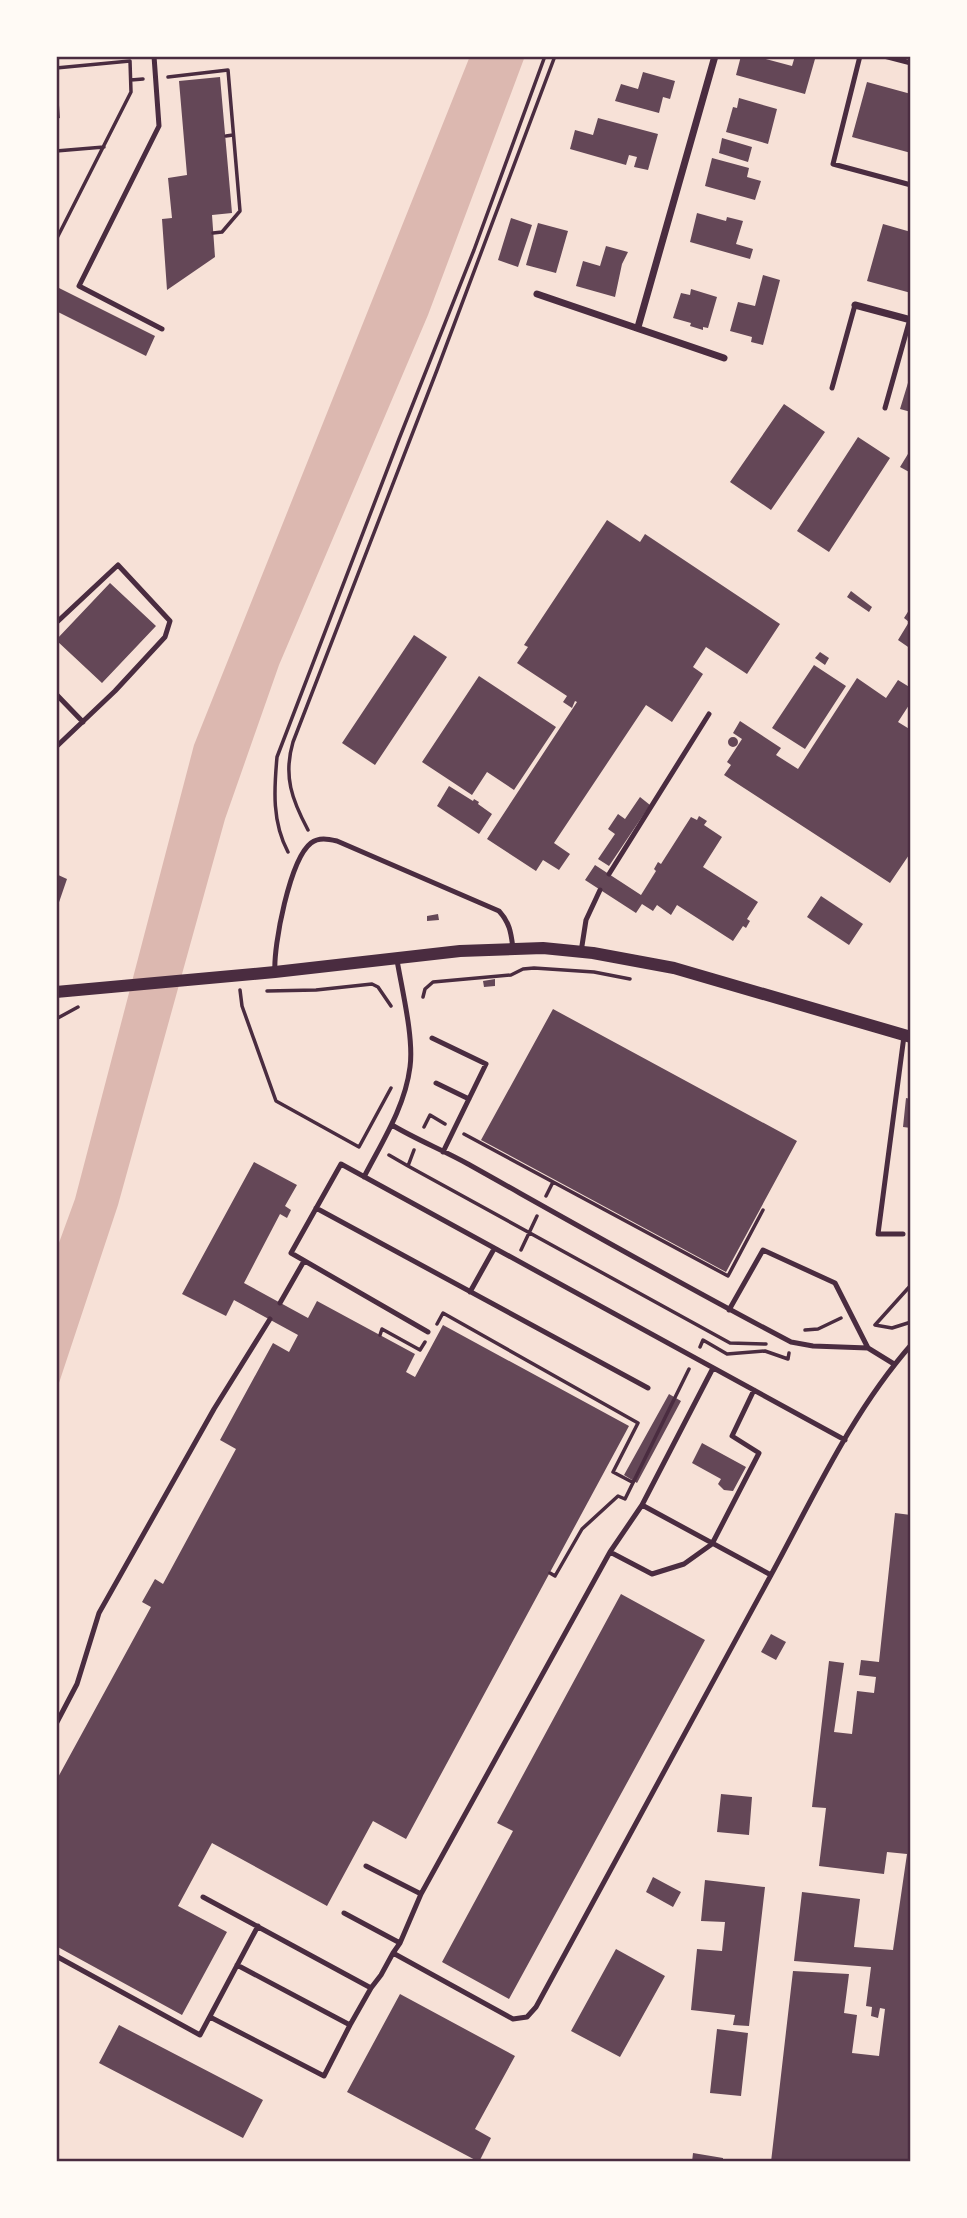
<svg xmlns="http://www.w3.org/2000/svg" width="967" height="2218" font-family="Arial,sans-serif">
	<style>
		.water { fill: #dcb8b0 }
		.building { fill: #644757 }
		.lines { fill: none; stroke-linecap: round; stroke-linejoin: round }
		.path { stroke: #4a2c40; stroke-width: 3.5 }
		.service { stroke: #4a2c40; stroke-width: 5 }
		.minor { stroke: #4a2c40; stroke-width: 7 }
		.tertiary { stroke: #4a2c40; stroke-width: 12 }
		.neatline { fill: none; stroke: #4a2c40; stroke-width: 2.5 }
	</style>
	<rect width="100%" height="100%" fill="#f7e1d7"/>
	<path class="water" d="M 470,56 L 525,56 L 428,315 L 279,665 L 225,819 L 118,1205 L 56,1392 L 56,1251 L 75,1199 L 194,745 Z"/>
	<path class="building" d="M 741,56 L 754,56 L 792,66 L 795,56 L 815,59 L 805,94 L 736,75 Z
		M 643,72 L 675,81 L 670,99 L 663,97 L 659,113 L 615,101 L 621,84 L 638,89 Z
		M 220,77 L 232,213 L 212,215 L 215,257 L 167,290 L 162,219 L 172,218 L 168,178 L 187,175 L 179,81 Z
		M 867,82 L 911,94 L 911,153 L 852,137 Z
		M 56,92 L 58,92 L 60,118 L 56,119 Z
		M 739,98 L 777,109 L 768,144 L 726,132 L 733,107 L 737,108 Z
		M 598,118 L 658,134 L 648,170 L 634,167 L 637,157 L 629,155 L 626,165 L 570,149 L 575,130 L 593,135 Z
		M 722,138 L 752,147 L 748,162 L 719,153 Z
		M 712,158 L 749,168 L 747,177 L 761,181 L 755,200 L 705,186 Z
		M 697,213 L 726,221 L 727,217 L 743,221 L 736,244 L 753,249 L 750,259 L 690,242 Z
		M 511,218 L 532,225 L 518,267 L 498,260 Z
		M 538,223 L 568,231 L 556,273 L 526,265 Z
		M 883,224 L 911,232 L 911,293 L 867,281 Z
		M 606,246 L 628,252 L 622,264 L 615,297 L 576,286 L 583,261 L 600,266 Z
		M 763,275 L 780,280 L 763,345 L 751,342 L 752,337 L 730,331 L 738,302 L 755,306 Z
		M 57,287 L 155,336 L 146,356 L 56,311 Z
		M 691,289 L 717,297 L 708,328 L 703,327 L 703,330 L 690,326 L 691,323 L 673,318 L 681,293 L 690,295 Z
		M 911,373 L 911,412 L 900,409 Z
		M 784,404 L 825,432 L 771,510 L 730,482 Z
		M 858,437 L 890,458 L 829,552 L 797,531 Z
		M 911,449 L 911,473 L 900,467 Z
		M 607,520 L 640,542 L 645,534 L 780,624 L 747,674 L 706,647 L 693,667 L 703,674 L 672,722 L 646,705 L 554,843 L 570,854 L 559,870 L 543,860 L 536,871 L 487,839 L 577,702 L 575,701 L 572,708 L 563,702 L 567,696 L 517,663 L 528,647 L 524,645 Z
		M 110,583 L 156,626 L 102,683 L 56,640 Z
		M 851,591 L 872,607 L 869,612 L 847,597 Z
		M 911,607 L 911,649 L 898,640 L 909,622 L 904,618 Z
		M 414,635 L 447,657 L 375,765 L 342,743 Z
		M 820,652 L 829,658 L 825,665 L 815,658 Z
		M 814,665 L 846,686 L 805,749 L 772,728 Z
		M 479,676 L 556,727 L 514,790 L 487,772 L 472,795 L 422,762 Z
		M 857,678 L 886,698 L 898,680 L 911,688 L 911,702 L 898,722 L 911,730 L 911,852 L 890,883 L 724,775 L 731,765 L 727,762 L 742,739 L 733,733 L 740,721 L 781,748 L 776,755 L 798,769 Z
		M728 742a5 5 0 1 1 10 0a5 5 0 1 1-10 0Z
		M 449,786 L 473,801 L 474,799 L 479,802 L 478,804 L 492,814 L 479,834 L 437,806 Z
		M 640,797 L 650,805 L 609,866 L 598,859 L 615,834 L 608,829 L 618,814 L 625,819 Z
		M 699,816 L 707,821 L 704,825 L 722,837 L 703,867 L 758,902 L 747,919 L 750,921 L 746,928 L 743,926 L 733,941 L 677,905 L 671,915 L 657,905 L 653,911 L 642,904 L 636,913 L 585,880 L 595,865 L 641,895 L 656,871 L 654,869 L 658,862 L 661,864 L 691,817 L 697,820 Z
		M 56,874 L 67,879 L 56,911 Z
		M 821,896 L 863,924 L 849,945 L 807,917 Z
		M 438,914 L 439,920 L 427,921 L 427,916 Z
		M 495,979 L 495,986 L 484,987 L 483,981 Z
		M 553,1009 L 797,1141 L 726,1272 L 481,1140 Z
		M 906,1098 L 911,1099 L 911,1128 L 903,1127 Z
		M 254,1162 L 297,1185 L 285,1206 L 291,1210 L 287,1218 L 280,1214 L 244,1283 L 308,1318 L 317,1301 L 415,1354 L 406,1372 L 415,1377 L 443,1325 L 629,1426 L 406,1839 L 373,1821 L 327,1906 L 212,1843 L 178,1906 L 227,1932 L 182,2015 L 56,1946 L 56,1781 L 151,1607 L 142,1602 L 155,1579 L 163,1584 L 236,1449 L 220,1440 L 273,1343 L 289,1352 L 298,1335 L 234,1300 L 226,1316 L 182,1294 Z
		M 669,1394 L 681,1401 L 637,1483 L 624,1475 Z
		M 702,1443 L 746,1467 L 733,1491 L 724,1490 L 718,1484 L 721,1479 L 692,1463 Z
		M 895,1513 L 911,1515 L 911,2162 L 771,2162 L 793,1971 L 849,1974 L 844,2013 L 857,2015 L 852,2053 L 879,2056 L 885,2009 L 880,2008 L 878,2018 L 871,2016 L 872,2007 L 866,2006 L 871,1967 L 794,1961 L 802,1892 L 860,1899 L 854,1947 L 893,1950 L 907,1854 L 887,1852 L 884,1874 L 819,1866 L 826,1808 L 812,1807 L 829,1661 L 844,1663 L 834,1732 L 852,1734 L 857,1691 L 874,1693 L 876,1677 L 859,1675 L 861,1660 L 879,1662 Z
		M 621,1594 L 705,1640 L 509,1999 L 442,1962 L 513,1831 L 497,1823 Z
		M 771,1634 L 786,1642 L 776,1660 L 761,1652 Z
		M 721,1794 L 752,1797 L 749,1835 L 717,1832 Z
		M 653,1877 L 681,1892 L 673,1907 L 646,1892 Z
		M 705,1880 L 765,1887 L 749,2026 L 733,2025 L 735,2015 L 691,2010 L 697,1949 L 722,1951 L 725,1922 L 701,1921 Z
		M 616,1949 L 665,1976 L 620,2057 L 571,2031 Z
		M 400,1994 L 515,2056 L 475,2129 L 491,2138 L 479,2162 L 347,2092 Z
		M 119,2025 L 263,2100 L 243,2138 L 99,2063 Z
		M 717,2029 L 748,2033 L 741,2096 L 710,2093 Z
		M 693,2153 L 723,2158 L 723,2162 L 692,2162 Z"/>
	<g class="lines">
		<path class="path" d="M 56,68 L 130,61 L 131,92 L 56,240
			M 168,77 L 228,70 L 240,211 L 222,232 L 213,233
			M 131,80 L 143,79
			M 226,136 L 233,135
			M 56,151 L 104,147
			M 308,830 C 292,800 283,776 293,742 L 437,370 L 555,56
			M 288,852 C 272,822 274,790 277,757 L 399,439 L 474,250 L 545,56
			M 240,990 L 242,1006 L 276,1101 L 359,1147 L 391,1088
			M 267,991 L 316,990 L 372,984 L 378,987 L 391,1006
			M 423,997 L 425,989 L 433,982 L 511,975 L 523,969 L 534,968 L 594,972 L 630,979
			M 56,1019 L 78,1007
			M 424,1127 L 430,1115 L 445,1124
			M 464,1134 L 728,1276 L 763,1210
			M 389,1155 L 408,1166 L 414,1150
			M 408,1166 L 730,1343 L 766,1344
			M 546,1196 L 553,1182
			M 521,1250 L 537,1216
			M 911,1285 L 875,1325 L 892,1328 L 911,1322
			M 437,1324 L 443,1313 L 638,1423 L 613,1472 L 632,1482
			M 805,1330 L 818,1329 L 841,1318
			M 380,1335 L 382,1329 L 420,1350 L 425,1342
			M 700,1347 L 703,1340 L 727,1354 L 765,1351 L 788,1359 L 789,1353
			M 550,1573 L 555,1576 L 582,1529 L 618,1496 L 625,1499 L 689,1369"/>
		<path class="service" d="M 154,56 L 159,126 L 79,286 L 162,329
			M 860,56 L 833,164 L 911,185
			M 884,56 L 911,63
			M 832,388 L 855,305
			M 885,408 L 910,319
			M 56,623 L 118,565 L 170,621 L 165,637 L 115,691 L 56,747
			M 56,694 L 83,722
			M 609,874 L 709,714
			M 581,952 L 586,920 L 600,890
			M 275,972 C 273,946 290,859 311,843 C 319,837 328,839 337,841 L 499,911 C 510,923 511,933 513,948
			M 432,1038 L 486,1064 L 443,1152
			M 436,1083 L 469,1099
			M 392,1125 C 417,1140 443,1150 468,1164 C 575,1224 682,1285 791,1342 L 813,1346 L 868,1348 L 894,1364
			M 364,1177 C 382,1142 405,1107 410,1067 C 414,1038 402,990 397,960
			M 316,1208 L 648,1388
			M 903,1234 L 878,1234 L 904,1036
			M 470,1292 L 494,1249
			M 280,1303 L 304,1261
			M 729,1310 L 763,1250 L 835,1283 L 868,1348
			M 428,1332 L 291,1253 L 341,1164 L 845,1440
			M 713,1368 L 642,1505 L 610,1552 L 421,1894 L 400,1943 L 393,1953 L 513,2019 L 527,2017 L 536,2007 L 771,1575
			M 642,1505 L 771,1575 C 813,1498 852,1412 911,1345
			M 610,1552 L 652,1574 L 684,1564 L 712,1544 L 759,1453 L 732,1436 L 754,1390
			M 56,1724 L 77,1684 L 99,1613 L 214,1409 L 270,1319
			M 366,1866 L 421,1894
			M 203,1897 L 371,1988 L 381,1975 L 393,1953
			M 344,1913 L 400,1943
			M 56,1956 L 200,2035 L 258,1926
			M 210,2017 L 324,2076 L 350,2025 L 237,1965
			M 350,2025 L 371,1988"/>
		<path class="minor" d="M 537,294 L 724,358
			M 855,305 L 911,320
			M 638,327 L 715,56"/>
		<path class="tertiary" d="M 56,992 L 275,972 L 460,951 L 543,948 L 593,953 L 674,968 L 911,1037"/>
	</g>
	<rect width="967" height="2218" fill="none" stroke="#fffaf5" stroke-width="116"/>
	<rect x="58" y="58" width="851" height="2102" class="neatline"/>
</svg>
